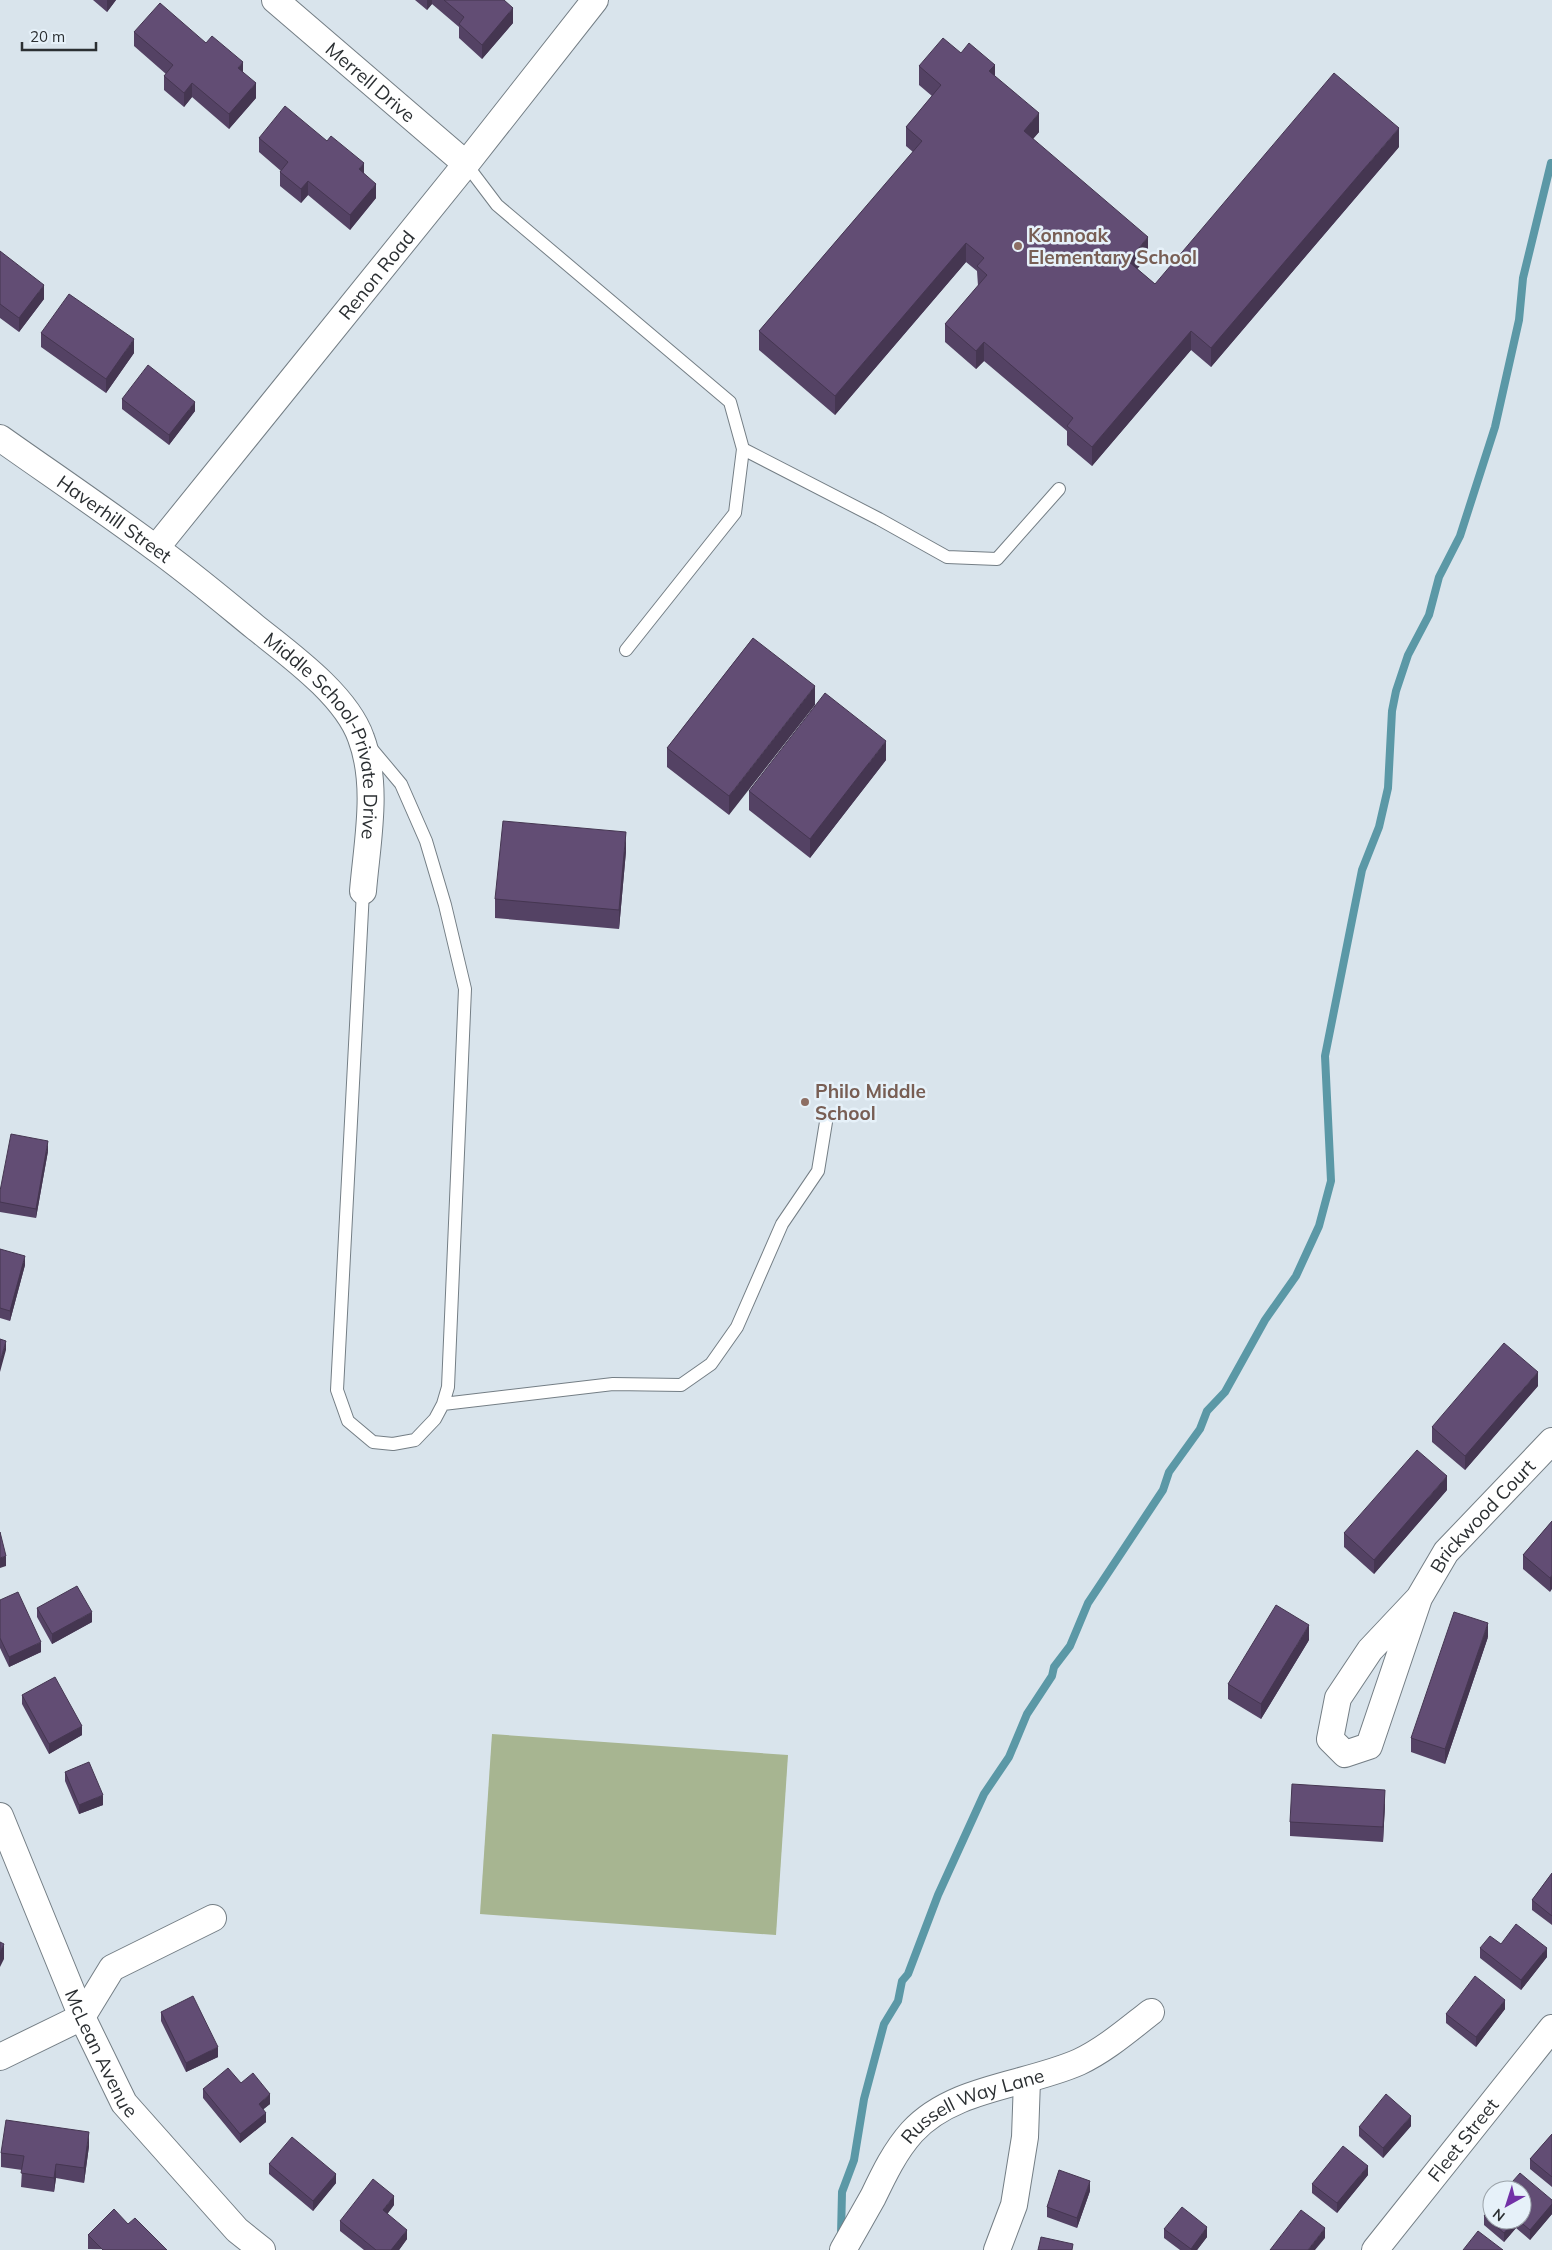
<svg xmlns="http://www.w3.org/2000/svg" width="1552" height="2250" font-family="Mulish,sans-serif">
	<style>
		.green { fill: #a7b591 }
		.lines { fill: none; stroke-linecap: round; stroke-linejoin: round }
		.stream { stroke: #5b98a6; stroke-width: 8 }
		.service-casing { stroke: #747e85; stroke-width: 14 }
		.minor-casing { stroke: #747e85; stroke-width: 28 }
		.service { stroke: #fff; stroke-width: 12 }
		.minor { stroke: #fff; stroke-width: 26 }
		.wall { fill: #544264 }
		.shaded-wall { fill: #453651 }
		.building { fill: #624d74; stroke: #453651 }
		.education-dot { fill: #8d6e63; stroke: #e6f1f9; stroke-width: 2 }
		.labels { text-anchor: middle; stroke-width: 5; stroke-linejoin: round; paint-order: stroke }
		.street-label { font-size: 19px; fill: #2b2f32; stroke: #e6f1f9 }
		.education-label { font-size: 19px; font-weight: bold; fill: #785e54; stroke: #e6f1f9; text-anchor: start }
	</style>
	<rect width="100%" height="100%" fill="#d9e4ec"/>
	<path class="green" d="M 492,1734 L 788,1755 L 776,1935 L 480,1914 Z"/>
	<g class="lines">
		<path class="stream" d="M 841,2235 L 842,2192 L 854,2160 L 864,2099 L 884,2024 L 898,2001 L 902,1981 L 908,1974 L 938,1895 L 984,1794 L 1009,1757 L 1027,1714 L 1052,1676 L 1054,1667 L 1070,1646 L 1088,1603 L 1163,1490 L 1169,1472 L 1200,1429 L 1207,1411 L 1225,1392 L 1265,1320 L 1296,1276 L 1319,1226 L 1331,1181 L 1325,1056 L 1362,870 L 1379,827 L 1388,788 L 1392,711 L 1396,691 L 1408,655 L 1429,615 L 1439,577 L 1460,536 L 1495,427 L 1519,320 L 1523,278 L 1551,163"/>
		<g class="service-casing">
			<path id="service" d="M 466,164 L 497,205 L 730,402 L 743,449 L 735,513 L 626,650
				M 743,449 L 879,519 L 947,557 L 997,559 L 1059,489
				M 363,891 L 337,1390 L 348,1421 L 373,1442 L 393,1444 L 415,1440 L 435,1419 L 443,1404 L 448,1387 L 465,989 L 445,905 L 426,841 L 401,784 L 370,747
				M 443,1404 L 613,1384 L 681,1385 L 711,1364 L 737,1327 L 782,1224 L 818,1171 L 826,1122"/>
		</g>
		<g class="minor-casing">
			<g id="minor">
				<path id="s1" d="M 275,0 L 466,164"/>
				<path id="s2" d="M 0,438 C 51,474 104,510 154,547 C 189,572 222,600 255,627 C 290,655 346,695 361,738 C 379,786 367,842 363,891"/>
				<path id="s3" d="M 156,548 L 466,164 L 595,0"/>
				<path id="s4" d="M 1419,1598 L 1369,1746 L 1345,1754 L 1330,1739 L 1338,1698 L 1370,1650 L 1419,1598 L 1446,1552 L 1552,1441"/>
				<path id="s5" d="M 0,1816 L 82,2017 L 124,2103 L 237,2230 L 262,2250"/>
				<path d="M 0,2057 L 82,2017 L 112,1968 L 213,1918"/>
				<path id="s6" d="M 843,2250 C 853,2232 863,2215 873,2197 C 884,2174 895,2151 912,2132 C 953,2087 1025,2086 1079,2062 C 1105,2050 1129,2029 1151,2012"/>
				<path d="M 997,2250 L 1014,2205 L 1025,2137 L 1027,2080"/>
				<path id="s7" d="M 1375,2250 L 1552,2028"/>
			</g>
		</g>
		<use href="#service" class="service"/>
		<use href="#minor" class="minor"/>
	</g>
	<path class="wall" d="M 93,0 L 116,0 L 107,12 Z
		M 415,0 L 504,0 L 513,23 L 482,59 L 459,38 L 459,27 L 432,4 L 427,10 Z
		M 134,32 L 206,43 L 243,72 L 256,98 L 229,129 L 192,97 L 184,107 L 164,90 L 164,76 L 166,74 L 134,46 Z
		M 961,53 L 995,76 L 1039,132 L 1033,139 L 1148,256 L 1137,269 L 1155,284 L 1399,147 L 1211,367 L 1191,350 L 1092,466 L 1067,445 L 1067,431 L 984,361 L 976,369 L 945,342 L 945,324 L 978,286 L 977,271 L 966,262 L 835,415 L 759,350 L 759,331 L 913,152 L 906,146 L 906,127 L 932,96 L 919,85 L 919,66 Z
		M 259,138 L 364,174 L 376,198 L 350,230 L 308,195 L 301,203 L 280,186 L 280,172 L 281,171 L 259,152 Z
		M 0,251 L 44,299 L 19,332 L 0,318 Z
		M 41,333 L 134,353 L 106,393 L 41,347 Z
		M 122,399 L 195,411 L 169,445 L 122,409 Z
		M 753,638 L 729,815 L 667,767 L 667,748 Z
		M 886,760 L 810,858 L 749,810 L 749,791 Z
		M 626,851 L 619,929 L 495,918 L 495,899 Z
		M 48,1151 L 36,1218 L 0,1212 L 0,1191 Z
		M 0,1249 L 25,1265 L 10,1321 L 0,1318 Z
		M 1538,1386 L 1465,1470 L 1432,1442 L 1432,1427 Z
		M 1447,1490 L 1374,1574 L 1344,1547 L 1344,1533 Z
		M 1552,1521 L 1550,1592 L 1523,1569 L 1523,1555 Z
		M 0,1600 L 41,1652 L 9,1667 L 0,1648 Z
		M 37,1608 L 92,1622 L 52,1644 L 37,1617 Z
		M 1488,1637 L 1445,1764 L 1411,1752 L 1411,1738 Z
		M 1309,1640 L 1261,1719 L 1228,1699 L 1228,1684 Z
		M 22,1695 L 82,1735 L 49,1754 L 22,1704 Z
		M 65,1772 L 103,1805 L 79,1814 L 65,1781 Z
		M 1385,1804 L 1383,1842 L 1290,1836 L 1290,1822 Z
		M 1552,1873 L 1552,1925 L 1532,1910 L 1532,1900 Z
		M 1501,1944 L 1547,1957 L 1521,1990 L 1480,1958 L 1480,1948 Z
		M 1505,2009 L 1476,2047 L 1446,2023 L 1446,2014 Z
		M 161,2012 L 218,2057 L 186,2072 L 161,2021 Z
		M 241,2083 L 270,2104 L 263,2109 L 266,2122 L 240,2143 L 203,2098 L 203,2089 Z
		M 1411,2126 L 1383,2158 L 1359,2136 L 1359,2127 Z
		M 1552,2134 L 1552,2187 L 1530,2169 L 1530,2159 Z
		M 89,2146 L 84,2183 L 56,2178 L 54,2192 L 21,2187 L 22,2170 L 1,2167 L 1,2153 Z
		M 269,2164 L 336,2183 L 313,2211 L 269,2174 Z
		M 1368,2175 L 1337,2213 L 1312,2193 L 1312,2184 Z
		M 1090,2191 L 1077,2228 L 1047,2217 L 1047,2207 Z
		M 1552,2200 L 1552,2214 L 1530,2240 L 1516,2228 L 1504,2242 L 1484,2225 L 1484,2216 L 1492,2220 L 1522,2220 Z
		M 394,2205 L 387,2214 L 407,2239 L 399,2250 L 364,2250 L 340,2231 L 340,2221 Z
		M 128,2224 L 167,2250 L 88,2249 L 88,2235 Z
		M 1164,2229 L 1207,2237 L 1197,2250 L 1180,2250 L 1164,2238 Z"/>
	<path class="shaded-wall" d="M 107,0 L 116,0 L 107,12 Z
		M 427,0 L 432,0 L 432,4 L 427,10 Z
		M 513,8 L 513,23 L 482,59 L 482,45 Z
		M 243,62 L 243,77 L 238,68 Z
		M 995,65 L 995,84 L 989,71 Z
		M 192,83 L 192,97 L 184,107 L 184,93 Z
		M 256,83 L 256,98 L 229,129 L 229,114 Z
		M 1039,113 L 1039,132 L 1024,149 L 1024,131 Z
		M 1399,128 L 1399,147 L 1211,367 L 1211,348 Z
		M 364,163 L 364,178 L 359,169 Z
		M 308,181 L 308,195 L 301,203 L 301,189 Z
		M 376,184 L 376,198 L 350,230 L 350,215 Z
		M 1148,237 L 1148,256 L 1128,280 L 1128,261 Z
		M 966,243 L 966,262 L 835,415 L 835,396 Z
		M 44,285 L 44,299 L 19,332 L 19,318 Z
		M 1191,331 L 1191,350 L 1092,466 L 1092,447 Z
		M 134,339 L 134,353 L 106,393 L 106,379 Z
		M 984,342 L 984,361 L 976,369 L 976,351 Z
		M 195,402 L 195,411 L 169,445 L 169,435 Z
		M 815,686 L 815,705 L 729,815 L 729,796 Z
		M 886,741 L 886,760 L 810,858 L 810,839 Z
		M 626,832 L 626,851 L 619,929 L 619,910 Z
		M 48,1141 L 48,1151 L 36,1218 L 36,1209 Z
		M 25,1256 L 25,1265 L 10,1321 L 10,1311 Z
		M 6,1341 L 6,1350 L 0,1372 L 0,1362 Z
		M 1538,1372 L 1538,1386 L 1465,1470 L 1465,1456 Z
		M 1447,1476 L 1447,1490 L 1374,1574 L 1374,1560 Z
		M 6,1556 L 6,1566 L 0,1568 L 0,1558 Z
		M 1552,1575 L 1552,1589 L 1550,1592 L 1550,1578 Z
		M 92,1612 L 92,1622 L 52,1644 L 52,1634 Z
		M 1488,1623 L 1488,1637 L 1445,1764 L 1445,1749 Z
		M 1309,1625 L 1309,1640 L 1261,1719 L 1261,1704 Z
		M 41,1642 L 41,1652 L 9,1667 L 9,1657 Z
		M 82,1726 L 82,1735 L 49,1754 L 49,1744 Z
		M 1385,1790 L 1385,1804 L 1383,1842 L 1383,1827 Z
		M 103,1795 L 103,1805 L 79,1814 L 79,1805 Z
		M 4,1944 L 4,1959 L 0,1967 L 0,1952 Z
		M 1547,1948 L 1547,1957 L 1521,1990 L 1521,1980 Z
		M 1505,2000 L 1505,2009 L 1476,2047 L 1476,2037 Z
		M 218,2047 L 218,2057 L 186,2072 L 186,2063 Z
		M 270,2094 L 270,2104 L 259,2113 L 259,2104 Z
		M 266,2113 L 266,2122 L 240,2143 L 240,2134 Z
		M 1411,2116 L 1411,2126 L 1383,2158 L 1383,2148 Z
		M 89,2132 L 89,2146 L 84,2183 L 84,2168 Z
		M 56,2164 L 56,2178 L 54,2192 L 54,2178 Z
		M 1368,2166 L 1368,2175 L 1337,2213 L 1337,2203 Z
		M 336,2174 L 336,2183 L 313,2211 L 313,2201 Z
		M 1090,2181 L 1090,2191 L 1077,2228 L 1077,2218 Z
		M 394,2196 L 394,2205 L 383,2220 L 383,2210 Z
		M 1552,2204 L 1552,2214 L 1530,2240 L 1530,2230 Z
		M 1515,2220 L 1516,2220 L 1516,2228 L 1504,2242 L 1504,2233 Z
		M 1207,2227 L 1207,2237 L 1197,2250 L 1191,2250 L 1191,2249 Z
		M 1325,2228 L 1325,2238 L 1315,2250 L 1308,2250 Z
		M 407,2230 L 407,2239 L 399,2250 L 391,2250 Z"/>
	<path class="building" d="M 444,0 L 504,0 L 513,8 L 482,45 L 459,24 L 464,17 Z
		M 160,3 L 206,43 L 212,36 L 243,62 L 238,68 L 256,83 L 229,114 L 192,83 L 184,93 L 164,76 L 173,65 L 134,32 Z
		M 943,38 L 961,53 L 969,43 L 995,65 L 989,71 L 1039,113 L 1024,131 L 1148,237 L 1128,261 L 1155,284 L 1334,73 L 1399,128 L 1211,348 L 1191,331 L 1092,447 L 1067,426 L 1073,418 L 984,342 L 976,351 L 945,324 L 987,275 L 977,266 L 984,258 L 966,243 L 835,396 L 759,331 L 922,141 L 906,127 L 941,85 L 919,66 Z
		M 285,106 L 327,141 L 331,136 L 364,163 L 359,169 L 376,184 L 350,215 L 308,181 L 301,189 L 280,172 L 288,162 L 259,138 Z
		M 0,251 L 44,285 L 19,318 L 0,304 Z
		M 69,294 L 134,339 L 106,379 L 41,333 Z
		M 148,365 L 195,402 L 169,435 L 122,399 Z
		M 753,638 L 815,686 L 729,796 L 667,748 Z
		M 825,693 L 886,741 L 810,839 L 749,791 Z
		M 503,821 L 626,832 L 619,910 L 495,899 Z
		M 11,1134 L 48,1141 L 36,1209 L 0,1202 L 0,1191 Z
		M 0,1249 L 25,1256 L 10,1311 L 0,1308 Z
		M 0,1339 L 6,1341 L 0,1362 Z
		M 1504,1343 L 1538,1372 L 1465,1456 L 1432,1427 Z
		M 1417,1450 L 1447,1476 L 1374,1560 L 1344,1533 Z
		M 1552,1521 L 1552,1575 L 1550,1578 L 1523,1555 Z
		M 0,1532 L 6,1556 L 0,1558 Z
		M 77,1586 L 92,1612 L 52,1634 L 37,1608 Z
		M 18,1592 L 41,1642 L 9,1657 L 0,1638 L 0,1600 Z
		M 1276,1605 L 1309,1625 L 1261,1704 L 1228,1684 Z
		M 1454,1612 L 1488,1623 L 1445,1749 L 1411,1738 Z
		M 55,1677 L 82,1726 L 49,1744 L 22,1695 Z
		M 89,1762 L 103,1795 L 79,1805 L 65,1772 Z
		M 1292,1784 L 1385,1790 L 1383,1827 L 1290,1822 Z
		M 1552,1873 L 1552,1916 L 1532,1900 Z
		M 1516,1924 L 1547,1948 L 1521,1980 L 1480,1948 L 1490,1936 L 1501,1944 Z
		M 0,1942 L 4,1944 L 0,1952 Z
		M 1475,1976 L 1505,2000 L 1476,2037 L 1446,2014 Z
		M 193,1996 L 218,2047 L 186,2063 L 161,2012 Z
		M 228,2068 L 241,2083 L 253,2073 L 270,2094 L 259,2104 L 266,2113 L 240,2134 L 203,2089 Z
		M 1386,2094 L 1411,2116 L 1383,2148 L 1359,2127 Z
		M 6,2120 L 89,2132 L 84,2168 L 56,2164 L 54,2178 L 21,2173 L 24,2156 L 1,2153 Z
		M 1552,2134 L 1552,2177 L 1530,2159 Z
		M 292,2137 L 336,2174 L 313,2201 L 269,2164 Z
		M 1343,2146 L 1368,2166 L 1337,2203 L 1312,2184 Z
		M 1059,2170 L 1090,2181 L 1077,2218 L 1047,2207 Z
		M 1520,2173 L 1552,2200 L 1552,2204 L 1530,2230 L 1518,2220 L 1522,2220 L 1522,2190 L 1505,2190 Z
		M 373,2179 L 394,2196 L 383,2210 L 407,2230 L 391,2250 L 376,2250 L 340,2221 Z
		M 1492,2206 L 1492,2220 L 1515,2220 L 1504,2233 L 1484,2216 Z
		M 1182,2207 L 1207,2227 L 1191,2249 L 1164,2229 Z
		M 114,2209 L 128,2224 L 135,2218 L 167,2250 L 103,2250 L 88,2235 Z
		M 1301,2210 L 1325,2228 L 1308,2250 L 1270,2250 Z
		M 1478,2231 L 1503,2250 L 1463,2250 Z
		M 1041,2237 L 1073,2244 L 1072,2250 L 1038,2250 Z"/>
	<g class="education-dot">
		<circle cx="1018" cy="246" r="5"/>
		<circle cx="805" cy="1102" r="5"/>
	</g>
	<g class="labels">
		<g class="street-label">
			<text dy="7" stroke="none"><textPath href="#s1" startOffset="126">Merrell Drive</textPath></text>
			<text dy="7" stroke="none"><textPath href="#s3" startOffset="351">Renon Road</textPath></text>
			<text dy="7" stroke="none"><textPath href="#s2" startOffset="140">Haverhill Street</textPath></text>
			<text dy="7" stroke="none"><textPath href="#s2" startOffset="454">Middle School-Private Drive</textPath></text>
			<text dy="7" stroke="none"><textPath href="#s4" startOffset="478">Brickwood Court</textPath></text>
			<text dy="7" stroke="none"><textPath href="#s5" startOffset="258">McLean Avenue</textPath></text>
			<text dy="7" stroke="none"><textPath href="#s6" startOffset="204">Russell Way Lane</textPath></text>
			<text dy="7" stroke="none"><textPath href="#s7" startOffset="141">Fleet Street</textPath></text>
		</g>
		<g class="education-label">
			<text x="1028" y="242">Konnoak<tspan x="1028" dy="22">Elementary School</tspan></text>
			<text x="815" y="1098">Philo Middle<tspan x="815" dy="22">School</tspan></text>
		</g>
	</g>
	<g transform="translate(1507 2205) rotate(219)"><circle r="24" fill="#e6f1f9" stroke="#9ba3a9"/>
	<path d="M0-4L9 19L0 12L-9 19Z" fill="#7231a6"/>
	<text y="-8" font-size="14" font-weight="bold" text-anchor="middle" fill="#2b2f32">N</text>
	</g>
	<path d="M22 42v8h74v-8" fill="none" stroke="#2b2f32" stroke-width="2.5"/>
	<text x="30" y="42" font-size="15" fill="#2b2f32" stroke="#e6f1f9" stroke-width="4" paint-order="stroke">20 m</text>
</svg>
